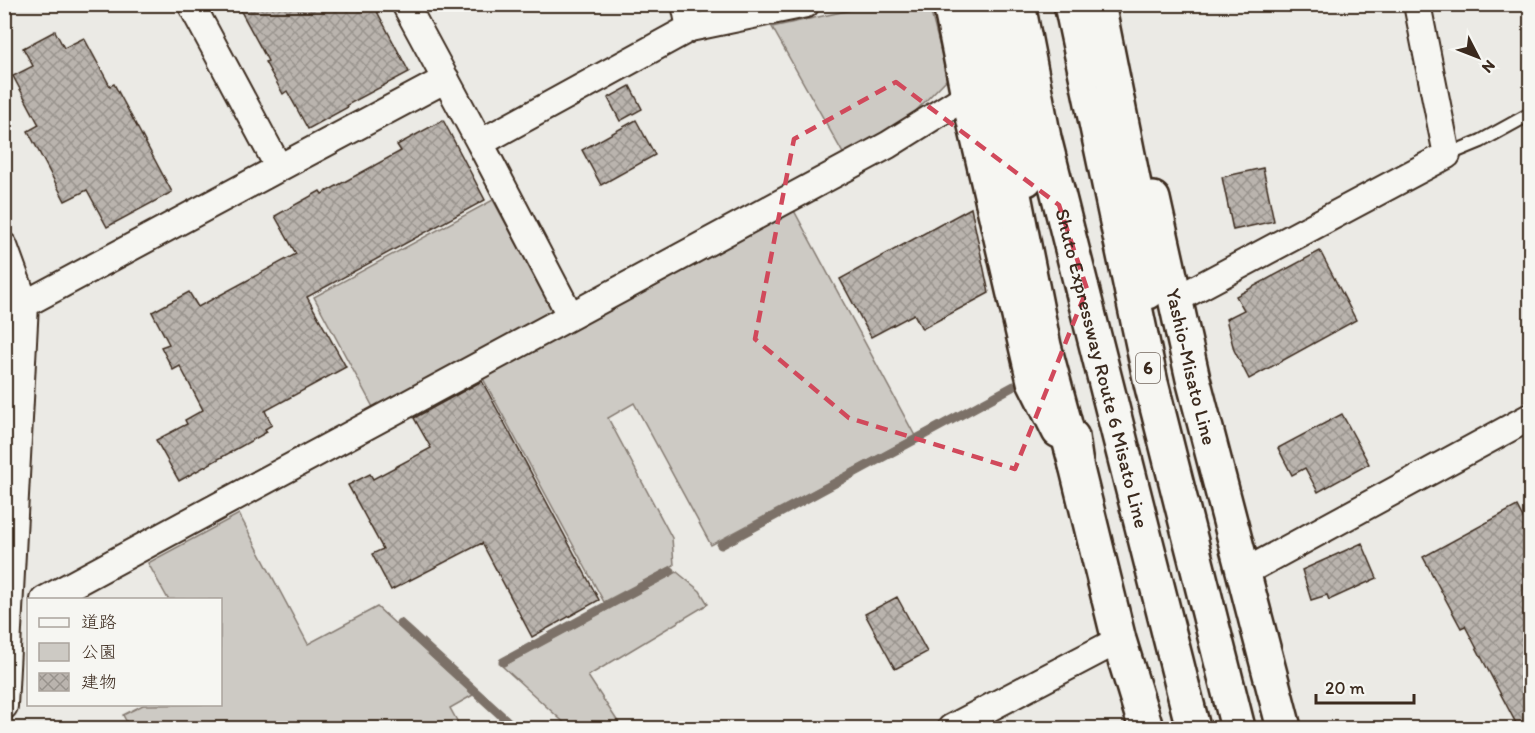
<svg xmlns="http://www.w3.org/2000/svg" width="1535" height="733" font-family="Itim,'Klee One',sans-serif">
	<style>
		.green { fill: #cdcac4; stroke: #847a71; stroke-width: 1.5 }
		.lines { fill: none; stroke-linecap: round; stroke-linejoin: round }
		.stream { stroke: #7c7167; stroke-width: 9 }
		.building { fill: url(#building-cross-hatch); stroke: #3b2a1e; stroke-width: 1.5 }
		.service-casing { stroke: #3b2a1e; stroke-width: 16 }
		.minor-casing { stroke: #3b2a1e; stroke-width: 30 }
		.secondary-casing { stroke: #3b2a1e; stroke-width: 38 }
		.motorway-casing { stroke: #3b2a1e; stroke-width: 38 }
		.service { stroke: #f6f6f2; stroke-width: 12 }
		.minor { stroke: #f6f6f2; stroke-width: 26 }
		.secondary { stroke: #f6f6f2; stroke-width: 33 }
		.motorway { stroke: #f6f6f2; stroke-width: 33 }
		.marked { fill: none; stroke: #d1495b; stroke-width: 4.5; stroke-dasharray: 12 8; stroke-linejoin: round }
		.labels { text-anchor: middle; stroke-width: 6; stroke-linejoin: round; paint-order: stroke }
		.shield { fill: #f6f6f2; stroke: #73675e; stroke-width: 1.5 }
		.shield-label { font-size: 18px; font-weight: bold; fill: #3b2a1e }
		.street-label { font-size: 20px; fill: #3b2a1e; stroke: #f6f6f2 }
	</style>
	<defs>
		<pattern id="building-cross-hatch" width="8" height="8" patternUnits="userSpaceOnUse" patternTransform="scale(1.5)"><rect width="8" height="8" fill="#bab4ae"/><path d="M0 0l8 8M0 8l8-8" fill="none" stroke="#98938d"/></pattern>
	</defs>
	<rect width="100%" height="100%" fill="#ebeae5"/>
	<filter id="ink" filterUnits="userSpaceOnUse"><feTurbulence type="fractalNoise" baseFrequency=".0167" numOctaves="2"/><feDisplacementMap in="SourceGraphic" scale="12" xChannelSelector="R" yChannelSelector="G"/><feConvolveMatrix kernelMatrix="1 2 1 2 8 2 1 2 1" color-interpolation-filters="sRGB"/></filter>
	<g filter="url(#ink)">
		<path class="green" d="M 874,5 L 929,5 L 948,78 L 906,121 L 844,155 L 772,27 Z
			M 493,200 L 553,311 L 374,409 L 314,297 Z
			M 791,205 L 915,436 L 711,545 L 634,403 L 608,418 L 672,538 L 674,565 L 604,602 L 480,373 Z
			M 239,514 L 308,644 L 377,607 L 473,695 L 450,708 L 461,728 L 357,728 L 354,725 L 347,728 L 130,728 L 123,715 L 143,705 L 220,704 L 220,600 L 168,599 L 148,563 Z
			M 677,572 L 700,591 L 708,604 L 588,676 L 622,728 L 570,728 L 502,666 Z"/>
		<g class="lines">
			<path class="stream" d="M 721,545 L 1014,386
				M 400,623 L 515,728
				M 503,662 L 671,571"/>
		</g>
		<path class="building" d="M 237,4 L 373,4 L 409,72 L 347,105 L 348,107 L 308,129 L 287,91 L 283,94 L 265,62 L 268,61 Z
			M 55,31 L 64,48 L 84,38 L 110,86 L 114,84 L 172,192 L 107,227 L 87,190 L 65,201 L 28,131 L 39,125 L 13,76 L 33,66 L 23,48 Z
			M 630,86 L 642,109 L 620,121 L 608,98 Z
			M 443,120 L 485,200 L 307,297 L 346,367 L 265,411 L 272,425 L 265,429 L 267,432 L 179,481 L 156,440 L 187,424 L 185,420 L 203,410 L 180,366 L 173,370 L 161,347 L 169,344 L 152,312 L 189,292 L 198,307 L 296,254 L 275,216 L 320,191 L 322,194 L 401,151 L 397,145 Z
			M 636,120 L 655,155 L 601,185 L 582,150 Z
			M 1263,168 L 1274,221 L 1233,230 L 1222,177 Z
			M 971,208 L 989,293 L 922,329 L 914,314 L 871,337 L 840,279 Z
			M 1320,251 L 1356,320 L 1249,379 L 1234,350 L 1226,319 L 1244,310 L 1236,296 Z
			M 482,381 L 599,600 L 532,637 L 482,543 L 391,590 L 372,554 L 383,549 L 348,485 L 370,474 L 373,479 L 431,448 L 414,418 Z
			M 1342,414 L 1369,464 L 1318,492 L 1305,468 L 1292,475 L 1278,448 Z
			M 1517,506 L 1530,531 L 1530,729 L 1519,729 L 1465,626 L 1461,628 L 1423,557 Z
			M 1362,543 L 1377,578 L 1329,600 L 1327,595 L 1311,600 L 1302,570 Z
			M 897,597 L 927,652 L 895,669 L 865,614 Z"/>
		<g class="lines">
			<g class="service-casing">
				<path id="service" d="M 1447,155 L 1481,141 L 1530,114"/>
			</g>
			<g class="minor-casing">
				<path id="minor" d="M 191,4 L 279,168 L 446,79
					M 405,4 L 480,143 L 690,28 L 806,4
					M 685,4 L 690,28
					M 480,143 L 570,315
					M 4,246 L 25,304 L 4,706
					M 1175,300 L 1447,155 L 1417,4
					M 25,304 L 279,168
					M 1243,573 L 1530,417
					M 44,600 L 888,145 L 968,95
					M 951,728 L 1119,640"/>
			</g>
			<g class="secondary-casing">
				<g id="secondary">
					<path d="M 950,4 L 968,95 L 1034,381 L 1059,431"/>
					<path d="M 997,4 L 1026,179"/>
					<path id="s1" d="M 1153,199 L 1193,379 L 1284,728"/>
					<path d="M 1072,437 L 1076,465 L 1119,640 L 1146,728"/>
				</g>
			</g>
			<g class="motorway-casing">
				<g id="motorway">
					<path d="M 976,4 L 1044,346 L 1076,465"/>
					<path id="s2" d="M 1018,4 L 1044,138 L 1193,728"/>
					<path d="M 1071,4 L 1151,383 L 1238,728"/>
					<path d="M 1098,4 L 1146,245 L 1148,292"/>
				</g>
			</g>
			<use href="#service" class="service"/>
			<use href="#minor" class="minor"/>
			<use href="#secondary" class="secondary"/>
			<use href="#motorway" class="motorway"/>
		</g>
	</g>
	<path class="marked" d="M 896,82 L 1059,205 L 1087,289 L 1015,469 L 849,418 L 755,339 L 794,139 Z"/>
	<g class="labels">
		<rect class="shield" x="1136" y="353" width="24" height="30" rx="4.5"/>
		<g class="shield-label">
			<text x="1148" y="374">6</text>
		</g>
		<g class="street-label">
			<text dy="7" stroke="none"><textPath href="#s2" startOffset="374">Shuto Expressway Route 6 Misato Line</textPath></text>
			<text dy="7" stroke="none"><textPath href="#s1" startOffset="172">Yashio-Misato Line</textPath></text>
		</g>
	</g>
	<rect width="1535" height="733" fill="none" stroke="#f6f6f2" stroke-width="24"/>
	<rect x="12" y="12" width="1511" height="709" fill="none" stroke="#3b2a1e" stroke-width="2" filter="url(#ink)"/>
	<rect x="27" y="598" width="195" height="108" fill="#f6f6f2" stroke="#aba49d" stroke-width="1.5"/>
	<rect x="39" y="618" width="30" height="9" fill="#f6f6f2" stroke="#aba49d" stroke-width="1.5"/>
	<text x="81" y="628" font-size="18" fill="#3b2a1e">道路</text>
	<rect x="39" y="643" width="30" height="18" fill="#cdcac4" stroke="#aba49d" stroke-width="1.5"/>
	<text x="81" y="658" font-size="18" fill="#3b2a1e">公園</text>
	<rect x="39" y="673" width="30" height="18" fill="url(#building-cross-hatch)" stroke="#aba49d" stroke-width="1.5"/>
	<text x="81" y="688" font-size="18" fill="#3b2a1e">建物</text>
	<g transform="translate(1478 57) rotate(132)" stroke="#f6f6f2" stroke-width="4.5" paint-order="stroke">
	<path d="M0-4.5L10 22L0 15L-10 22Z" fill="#3b2a1e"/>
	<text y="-9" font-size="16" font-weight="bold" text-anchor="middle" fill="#3b2a1e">N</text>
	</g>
	<path d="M1316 694v9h98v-9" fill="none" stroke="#3b2a1e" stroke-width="3"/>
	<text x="1325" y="694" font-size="18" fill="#3b2a1e" stroke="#f6f6f2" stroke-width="4.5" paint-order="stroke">20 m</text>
</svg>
